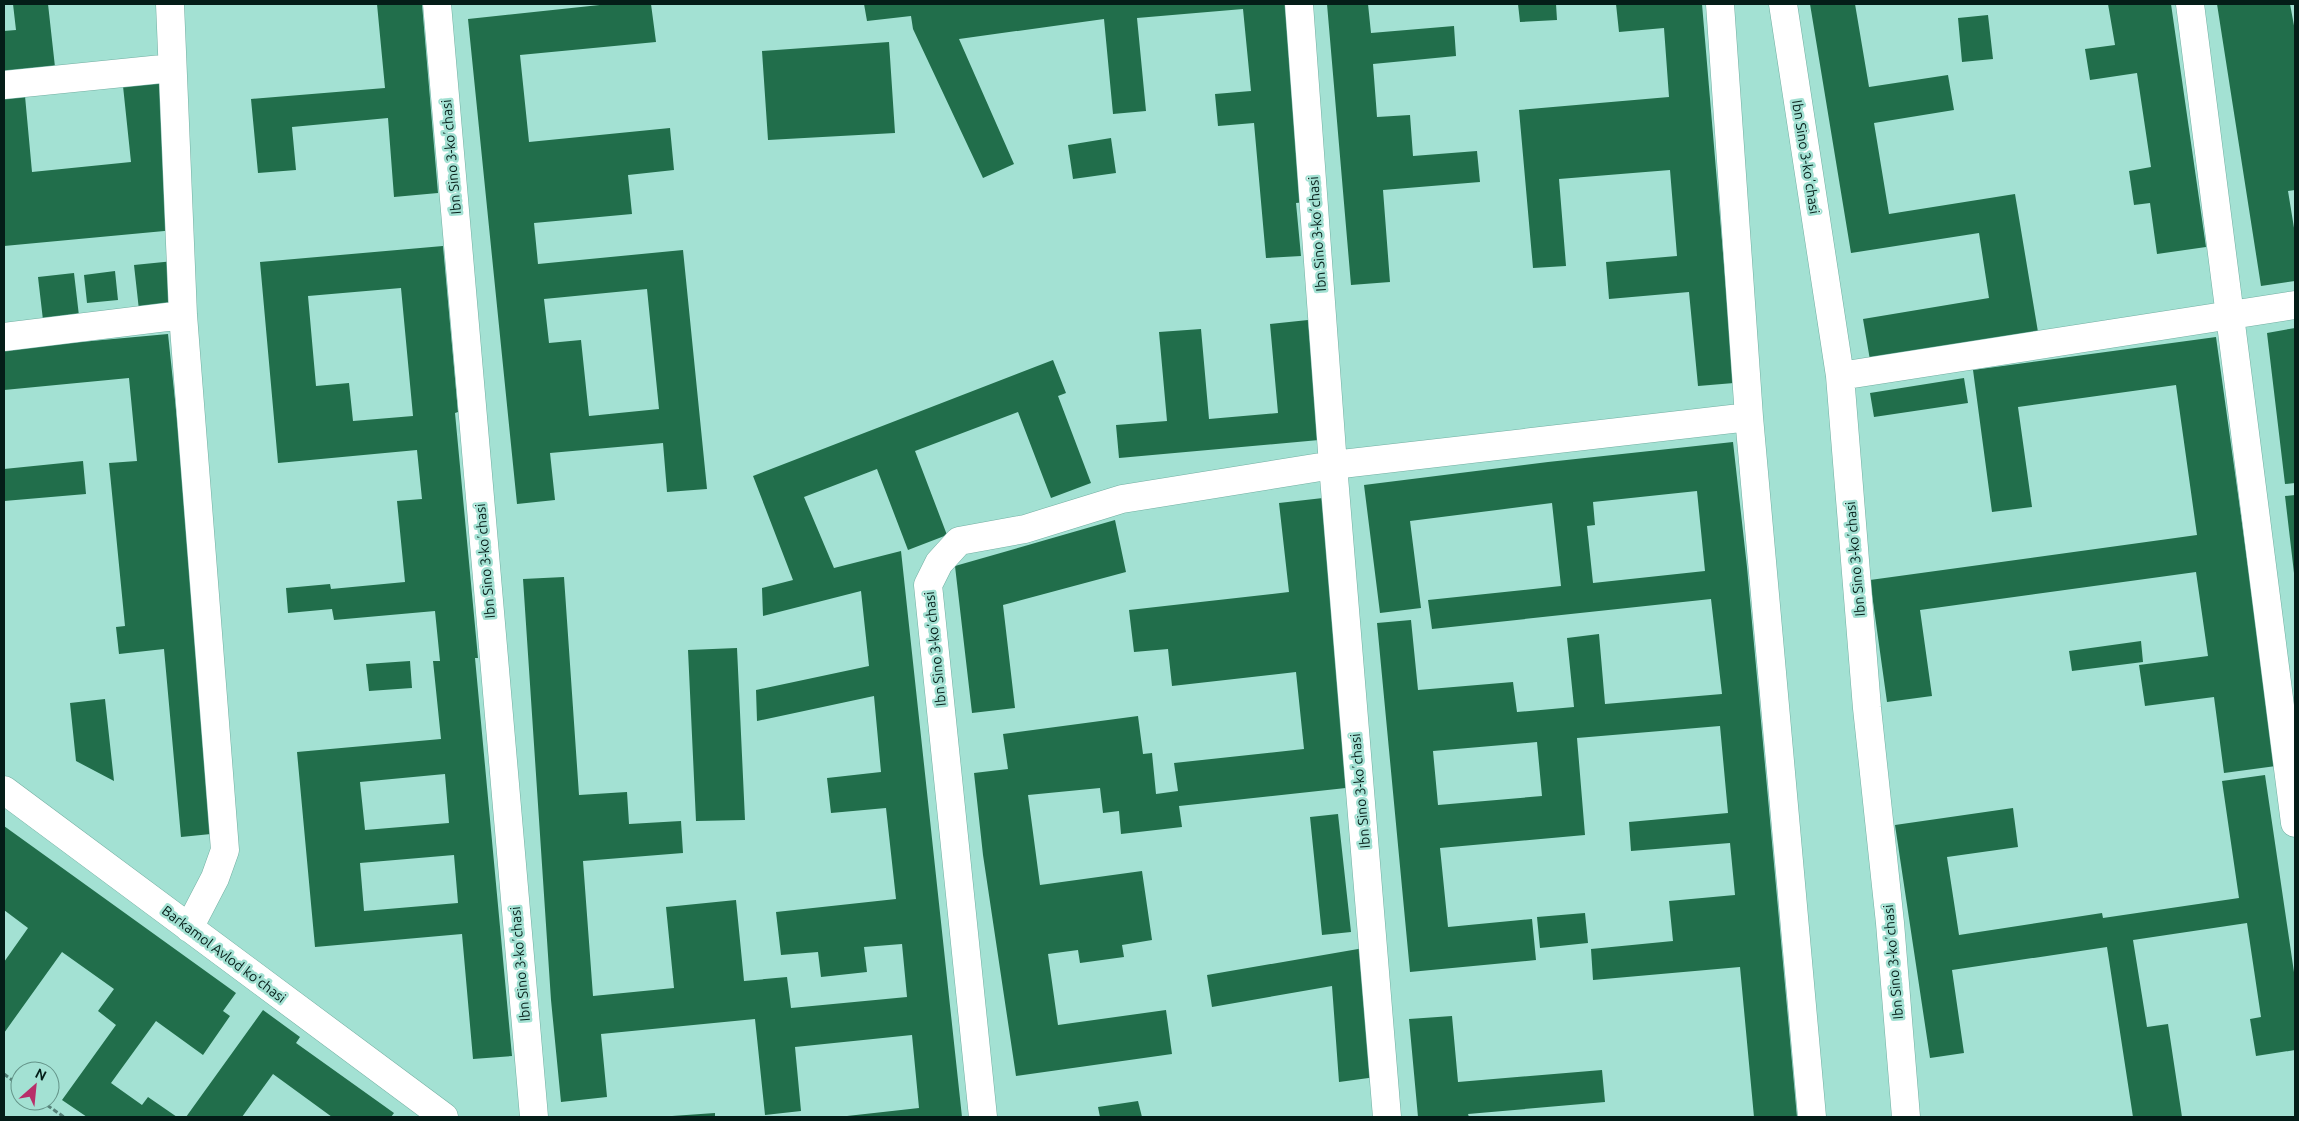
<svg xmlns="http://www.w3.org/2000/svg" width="2299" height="1121" font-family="Ubuntu,sans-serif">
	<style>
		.building { fill: #216e4b; fill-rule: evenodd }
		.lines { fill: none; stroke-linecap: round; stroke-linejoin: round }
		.street-casing { stroke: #72afa2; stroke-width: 29 }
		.path { stroke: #558178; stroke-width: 3; stroke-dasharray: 5 2.5; stroke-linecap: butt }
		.street { stroke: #fff; stroke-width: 28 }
		.labels { text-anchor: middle; stroke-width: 5; stroke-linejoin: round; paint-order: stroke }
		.street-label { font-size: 14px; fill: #041d18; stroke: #a3e1d3 }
	</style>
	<rect width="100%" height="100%" fill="#a3e1d3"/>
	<path class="building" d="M 13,4 L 48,4 L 55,67 L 4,72 L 4,31 L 16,30 Z
		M 377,4 L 422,4 L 438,193 L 394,197 L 388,118 L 292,127 L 296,170 L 258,173 L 251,99 L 385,88 Z
		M 609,4 L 651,4 L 656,42 L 520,55 L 529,142 L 670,128 L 674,170 L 628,175 L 632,214 L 534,223 L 538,264 L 683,250 L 707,489 L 667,492 L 663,443 L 550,453 L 555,500 L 517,504 L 468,19 ZM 647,289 L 659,409 L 589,416 L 581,340 L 549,343 L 544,299 Z
		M 864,4 L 1287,4 L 1306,202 L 1296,203 L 1301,256 L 1266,258 L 1254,123 L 1218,126 L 1215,94 L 1251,91 L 1243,9 L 1137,18 L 1146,111 L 1113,114 L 1104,19 L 959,39 L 1014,164 L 983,178 L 913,29 L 911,16 L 867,21 Z
		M 1327,4 L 1368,4 L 1371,33 L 1454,26 L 1456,56 L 1373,64 L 1377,117 L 1410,115 L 1413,156 L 1477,151 L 1480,182 L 1383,190 L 1390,282 L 1351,285 Z
		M 1518,4 L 1556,4 L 1557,20 L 1520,22 Z
		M 1616,4 L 1702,4 L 1734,383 L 1698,386 L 1689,292 L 1609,299 L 1606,262 L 1677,256 L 1670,170 L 1559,179 L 1566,266 L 1533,268 L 1519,110 L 1669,97 L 1664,28 L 1619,32 Z
		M 1810,4 L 1855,4 L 1869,87 L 1948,75 L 1954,110 L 1874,123 L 1889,214 L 2015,194 L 2038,332 L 1870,360 L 1863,319 L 1989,298 L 1979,233 L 1851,253 Z
		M 2108,4 L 2171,4 L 2206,247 L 2157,254 L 2150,203 L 2134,205 L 2129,171 L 2151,167 L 2137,73 L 2090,80 L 2085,49 L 2115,45 Z
		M 2217,4 L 2290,4 L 2295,31 L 2295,190 L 2288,191 L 2295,234 L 2295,281 L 2261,286 Z
		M 1988,15 L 1993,59 L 1962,62 L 1958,18 Z
		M 889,42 L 895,133 L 768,140 L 762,51 Z
		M 160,83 L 175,230 L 4,246 L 4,98 L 25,96 L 32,172 L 131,162 L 123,86 Z
		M 1111,138 L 1116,173 L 1073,179 L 1068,145 Z
		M 443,246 L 458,412 L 455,413 L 478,658 L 475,658 L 512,1056 L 473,1059 L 462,934 L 315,947 L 297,752 L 441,739 L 433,661 L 440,661 L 435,611 L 334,620 L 332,609 L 288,613 L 286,588 L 330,584 L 331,589 L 405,582 L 397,501 L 422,499 L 417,450 L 278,463 L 260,262 ZM 401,288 L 413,416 L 353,421 L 349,383 L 316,386 L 308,296 ZM 445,774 L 449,823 L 365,830 L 360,782 ZM 454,855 L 458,903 L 364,911 L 360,863 Z
		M 174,261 L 179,306 L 139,310 L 134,265 Z
		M 115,271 L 118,300 L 87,303 L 84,275 Z
		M 74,273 L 79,316 L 43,320 L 38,277 Z
		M 1308,320 L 1319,440 L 1119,458 L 1116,425 L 1167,421 L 1159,332 L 1201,329 L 1209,419 L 1278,413 L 1270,324 Z
		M 2295,328 L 2295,483 L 2285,484 L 2267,333 Z
		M 168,334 L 221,833 L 181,837 L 164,649 L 119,654 L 116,627 L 125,626 L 109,463 L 137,461 L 129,378 L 4,390 L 4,349 Z
		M 2216,337 L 2276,766 L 2224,773 L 2214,697 L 2145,706 L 2139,665 L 2208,656 L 2196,572 L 1920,610 L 1932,696 L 1887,702 L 1870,580 L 2197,535 L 2176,385 L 2018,407 L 2032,507 L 1992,512 L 1973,370 Z
		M 1053,360 L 1066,393 L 1058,396 L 1091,483 L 1051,498 L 1018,412 L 915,451 L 947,535 L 908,550 L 877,469 L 804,497 L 834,568 L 901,551 L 962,1117 L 838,1117 L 919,1108 L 912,1035 L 795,1047 L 801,1111 L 765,1115 L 755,1019 L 601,1034 L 607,1097 L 561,1102 L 551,1000 L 523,579 L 564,577 L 579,795 L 627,792 L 629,824 L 681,821 L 683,853 L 583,861 L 593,996 L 674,988 L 666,907 L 736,900 L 744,981 L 787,977 L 791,1008 L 907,997 L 902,944 L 864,947 L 867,972 L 821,977 L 818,952 L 781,955 L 776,912 L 896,899 L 886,808 L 831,813 L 827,778 L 881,772 L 874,696 L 757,721 L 756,690 L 869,666 L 861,591 L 763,616 L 762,588 L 793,580 L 753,476 Z
		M 1964,378 L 1968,403 L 1874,417 L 1870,393 Z
		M 1733,442 L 1747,567 L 1797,1117 L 1754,1117 L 1740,967 L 1593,980 L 1591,949 L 1673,941 L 1669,901 L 1735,895 L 1730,843 L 1631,851 L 1629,822 L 1728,813 L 1720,726 L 1577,738 L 1585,835 L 1440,848 L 1448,927 L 1532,919 L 1536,960 L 1410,972 L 1377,623 L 1411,620 L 1418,690 L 1513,682 L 1517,712 L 1574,707 L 1567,638 L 1599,634 L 1605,704 L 1722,694 L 1711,599 L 1432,629 L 1428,600 L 1561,586 L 1552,503 L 1410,521 L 1421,608 L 1380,613 L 1364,485 L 1548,462 ZM 1697,491 L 1705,571 L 1593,583 L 1587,526 L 1595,525 L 1593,502 ZM 1537,742 L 1542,796 L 1438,805 L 1433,751 Z
		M 83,461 L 86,494 L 4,501 L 4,469 Z
		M 2295,495 L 2295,573 L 2294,573 L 2285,496 Z
		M 1323,498 L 1355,787 L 1179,806 L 1182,827 L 1121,834 L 1119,811 L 1103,813 L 1100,788 L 1028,795 L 1040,885 L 1142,871 L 1152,940 L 1122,945 L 1124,957 L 1080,963 L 1078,950 L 1048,954 L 1058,1025 L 1166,1010 L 1172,1054 L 1016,1076 L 983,855 L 974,773 L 1008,769 L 1003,734 L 1138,716 L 1143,754 L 1152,753 L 1156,794 L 1178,791 L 1174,763 L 1304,749 L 1296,672 L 1172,686 L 1168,649 L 1134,652 L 1129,610 L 1289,592 L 1279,503 Z
		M 1115,520 L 1126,572 L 1003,605 L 1015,708 L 972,713 L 955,566 Z
		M 2141,641 L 2143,662 L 2072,671 L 2069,651 Z
		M 737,648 L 745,820 L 696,821 L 688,650 Z
		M 410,661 L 412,688 L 369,691 L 366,664 Z
		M 105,699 L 114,781 L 76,761 L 70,703 Z
		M 2265,775 L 2295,979 L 2295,1050 L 2256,1056 L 2250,1019 L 2261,1017 L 2247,923 L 2133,940 L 2147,1027 L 2168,1024 L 2182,1117 L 2133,1117 L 2107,947 L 1952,970 L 1964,1053 L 1930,1058 L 1895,825 L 2013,808 L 2018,847 L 1947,857 L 1959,935 L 2102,913 L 2103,918 L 2239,898 L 2222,781 Z
		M 1338,814 L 1351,932 L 1322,935 L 1310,817 Z
		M 4,826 L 236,993 L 223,1011 L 230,1016 L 203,1055 L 156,1021 L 111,1083 L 142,1105 L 148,1097 L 177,1117 L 87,1117 L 62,1100 L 116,1025 L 98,1011 L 114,989 L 62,952 L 4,1033 L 4,962 L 28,928 L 4,910 Z
		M 1585,913 L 1588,943 L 1540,948 L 1537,917 Z
		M 1364,948 L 1376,1077 L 1339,1082 L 1332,986 L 1212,1007 L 1207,975 Z
		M 263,1010 L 300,1037 L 296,1043 L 394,1113 L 391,1117 L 332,1117 L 273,1074 L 242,1117 L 186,1117 Z
		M 1452,1016 L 1458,1082 L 1602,1070 L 1605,1102 L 1468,1114 L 1469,1117 L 1418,1117 L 1409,1019 Z
		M 1138,1101 L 1142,1117 L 1100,1117 L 1098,1107 Z
		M 715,1113 L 715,1117 L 672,1117 L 672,1116 Z"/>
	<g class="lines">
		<g class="street-casing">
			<path id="street" d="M 170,4 L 183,315 L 225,850 L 215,878 L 189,928
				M 437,4 L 534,1117
				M 1299,4 L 1333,465 L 1387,1117
				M 1720,4 L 1749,417 L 1812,1117
				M 1783,4 L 1840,376 L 1867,708 L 1890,923 L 1906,1117
				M 2190,4 L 2295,823
				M 4,85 L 172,68
				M 4,337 L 183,315
				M 1840,376 L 2295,305
				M 4,790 L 444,1117
				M 983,1117 L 928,585 L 939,563 L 959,541 L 1025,529 L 1122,499 L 1333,465 L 1749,417"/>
		</g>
		<path class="path" d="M 4,1074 L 20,1086
			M 41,1101 L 64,1117"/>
		<use href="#street" class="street"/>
	</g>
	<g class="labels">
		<g class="street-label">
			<text transform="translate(451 157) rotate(-95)" y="5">Ibn Sino 3-koʼchasi</text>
			<text transform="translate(1806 157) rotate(81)" y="5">Ibn Sino 3-koʼchasi</text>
			<text transform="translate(1317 234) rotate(-94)" y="5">Ibn Sino 3-koʼchasi</text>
			<text transform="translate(1855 559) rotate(-95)" y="5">Ibn Sino 3-koʼchasi</text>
			<text transform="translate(485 561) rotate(-95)" y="5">Ibn Sino 3-koʼchasi</text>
			<text transform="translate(935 649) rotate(-96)" y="5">Ibn Sino 3-koʼchasi</text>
			<text transform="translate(1360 791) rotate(-95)" y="5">Ibn Sino 3-koʼchasi</text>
			<text transform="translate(224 954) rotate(37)" y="5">Barkamol Avlod koʻchasi</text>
			<text transform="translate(1893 962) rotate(-95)" y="5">Ibn Sino 3-koʼchasi</text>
			<text transform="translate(520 964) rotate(-95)" y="5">Ibn Sino 3-koʼchasi</text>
		</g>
	</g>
	<rect width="2299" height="1121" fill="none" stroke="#041d18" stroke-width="10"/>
	<g transform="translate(35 1086) rotate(27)"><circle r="24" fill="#a3e1d3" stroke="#639388"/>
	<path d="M0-4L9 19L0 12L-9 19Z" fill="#b82e69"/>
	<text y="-8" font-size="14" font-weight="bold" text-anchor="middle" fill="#041d18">N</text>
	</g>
</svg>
